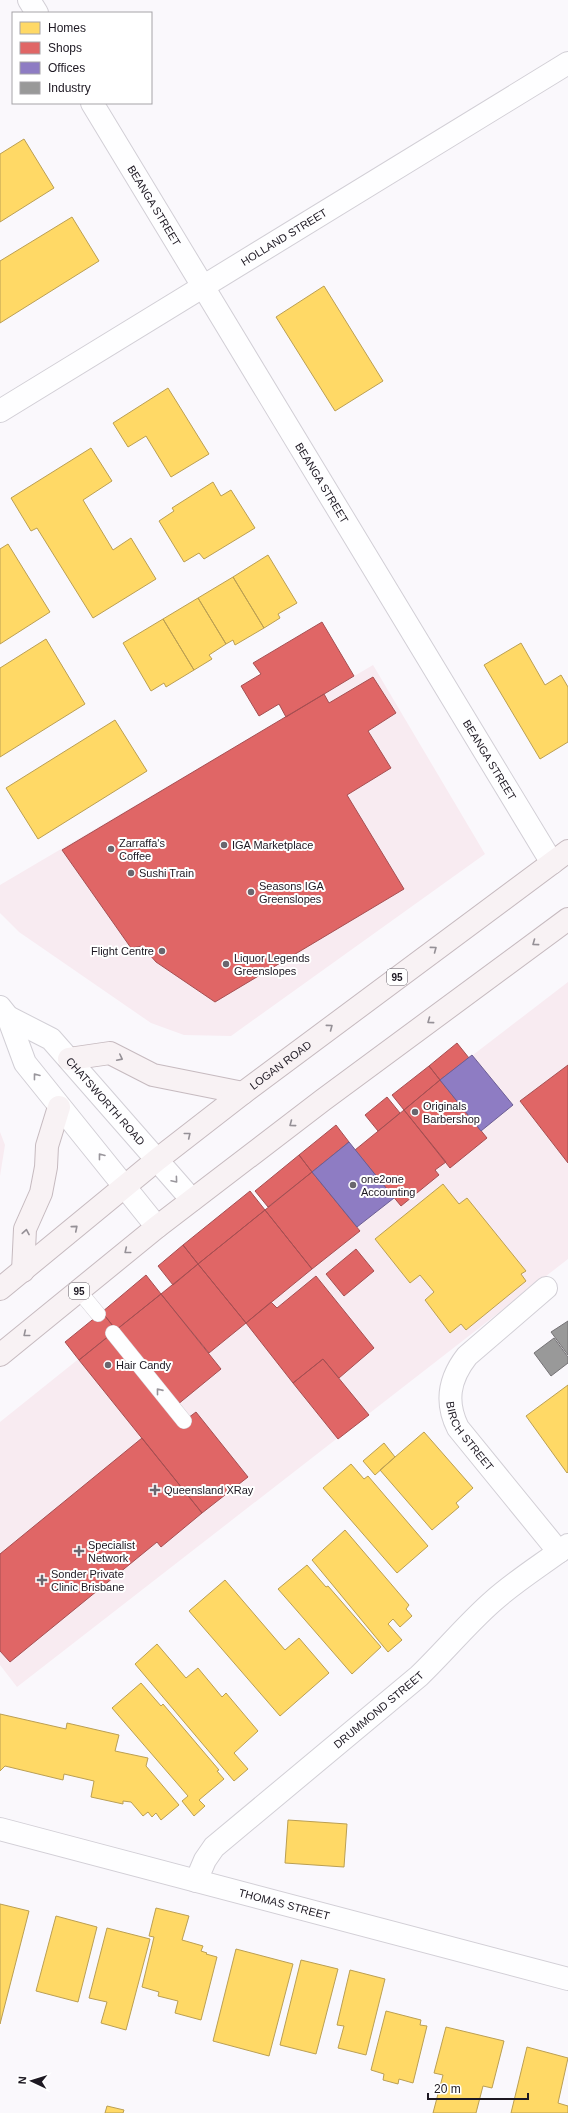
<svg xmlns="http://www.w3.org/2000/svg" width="568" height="2113" font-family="Arial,sans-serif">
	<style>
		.commercial { fill: #f8ebf1 }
		.homes { fill: #ffd966; stroke: #bb9f52 }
		.shops { fill: #e06666; stroke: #a64f52 }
		.offices { fill: #8e7cc3; stroke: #6c5e93 }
		.industry { fill: #999; stroke: #747275 }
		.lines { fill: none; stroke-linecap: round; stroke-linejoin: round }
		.lane-casing { stroke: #d2cfd6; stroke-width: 16 }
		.street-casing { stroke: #d2cfd6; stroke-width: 24 }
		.secondary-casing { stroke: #d2cfd6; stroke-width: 24 }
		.primary-casing { stroke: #c6babf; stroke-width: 24 }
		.lane { stroke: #fefeff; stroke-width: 15 }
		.street { stroke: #fefeff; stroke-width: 22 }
		.secondary { stroke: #fefeff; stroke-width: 22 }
		.primary { stroke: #f8f2f4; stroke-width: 22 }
		.oneway { stroke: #959096 }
		.oneway2 { stroke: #99969c }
		.poi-dot { fill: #6a666e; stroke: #fff; stroke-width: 1.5 }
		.labels { text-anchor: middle; stroke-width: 4; stroke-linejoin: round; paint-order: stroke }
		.shield { fill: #fff; stroke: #615d64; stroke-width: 1 }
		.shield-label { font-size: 10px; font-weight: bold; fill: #1d1822 }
		.street-label { font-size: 11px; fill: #1d1822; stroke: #fff }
		.poi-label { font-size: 11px; fill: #1d1822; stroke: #fff; text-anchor: start }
	</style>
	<rect width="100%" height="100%" fill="#faf8fc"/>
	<path class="commercial" d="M 373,665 L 485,854 L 231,1036 L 184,1035 L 151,1023 L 19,932 L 0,913 L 0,885 Z
		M 568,982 L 568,1259 L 17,1687 L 0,1665 L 0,1422 L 349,1142 L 355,1149 L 469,1058 Z
		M 0,1132 L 5,1145 L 0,1176 Z"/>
	<path class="homes" d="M 24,139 L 54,188 L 0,222 L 0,154 Z
		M 72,217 L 99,261 L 0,323 L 0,261 Z
		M 324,286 L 383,381 L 335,411 L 276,317 Z
		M 168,388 L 209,454 L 171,477 L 146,436 L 128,447 L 113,423 Z
		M 91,448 L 112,481 L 83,500 L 113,550 L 131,538 L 156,579 L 93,618 L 37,528 L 31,531 L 11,498 Z
		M 213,482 L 221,496 L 231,490 L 255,528 L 204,559 L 199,553 L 184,562 L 159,521 L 174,511 L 172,508 Z
		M 8,544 L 50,612 L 0,644 L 0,549 Z
		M 268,555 L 297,603 L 278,614 L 280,618 L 264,628 L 233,577 Z
		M 233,577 L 264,628 L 235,645 L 233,640 L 226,644 L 198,598 Z
		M 198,598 L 226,644 L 209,655 L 212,659 L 194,670 L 163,619 Z
		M 163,619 L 194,670 L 166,687 L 164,683 L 151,691 L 123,643 Z
		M 46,639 L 85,704 L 0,757 L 0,668 Z
		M 521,643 L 545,685 L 561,675 L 568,687 L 568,742 L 540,759 L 484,665 Z
		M 115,720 L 147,771 L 38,839 L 6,788 Z
		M 443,1184 L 459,1204 L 467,1198 L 526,1271 L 521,1274 L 526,1281 L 466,1330 L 461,1324 L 450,1333 L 425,1300 L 434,1292 L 420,1275 L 410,1283 L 375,1239 Z
		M 568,1385 L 568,1472 L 567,1473 L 526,1416 Z
		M 424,1432 L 473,1488 L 456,1503 L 459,1507 L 432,1530 L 380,1470 Z
		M 384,1443 L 395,1457 L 375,1475 L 363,1461 Z
		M 351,1464 L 364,1479 L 368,1476 L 428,1546 L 397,1573 L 323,1488 Z
		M 345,1530 L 409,1605 L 406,1609 L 412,1616 L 400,1627 L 393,1619 L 388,1624 L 402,1640 L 388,1652 L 312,1560 Z
		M 307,1565 L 326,1587 L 328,1586 L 381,1647 L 352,1674 L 278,1589 Z
		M 225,1580 L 285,1650 L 299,1638 L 329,1673 L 280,1716 L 189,1611 Z
		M 157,1644 L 186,1678 L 198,1668 L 222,1697 L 226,1693 L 258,1731 L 234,1753 L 248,1769 L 234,1781 L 135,1664 Z
		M 141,1683 L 161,1706 L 163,1704 L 219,1770 L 217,1771 L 224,1779 L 199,1800 L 205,1806 L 194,1816 L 182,1801 L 188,1796 L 112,1708 Z
		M 0,1714 L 66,1729 L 67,1723 L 119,1735 L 115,1751 L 148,1758 L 146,1766 L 179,1805 L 161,1820 L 156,1813 L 152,1817 L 148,1812 L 143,1816 L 131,1802 L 123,1801 L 123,1804 L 91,1797 L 94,1781 L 64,1774 L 63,1780 L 5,1766 L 0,1771 Z
		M 288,1820 L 347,1824 L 344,1867 L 285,1863 Z
		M 0,1904 L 29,1911 L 0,2024 Z
		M 156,1908 L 189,1916 L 182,1940 L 203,1946 L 201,1951 L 207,1953 L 206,1954 L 217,1957 L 201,2020 L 175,2013 L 178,2001 L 158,1996 L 159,1992 L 142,1987 L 154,1937 L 149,1936 Z
		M 56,1916 L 97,1927 L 78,2002 L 36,1991 Z
		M 107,1928 L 150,1939 L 126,2030 L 101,2023 L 107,2002 L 89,1998 Z
		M 236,1949 L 293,1964 L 269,2056 L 213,2041 Z
		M 301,1960 L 338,1969 L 316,2054 L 280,2045 Z
		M 350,1970 L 385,1979 L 366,2055 L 338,2048 L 344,2026 L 337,2025 Z
		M 386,2011 L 421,2020 L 420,2025 L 427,2026 L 413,2083 L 399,2079 L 398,2084 L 383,2080 L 384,2074 L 371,2070 Z
		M 446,2027 L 504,2041 L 492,2088 L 483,2086 L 476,2113 L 433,2113 L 443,2075 L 434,2073 Z
		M 527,2047 L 568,2058 L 558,2103 L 568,2106 L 568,2113 L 511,2113 Z
		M 107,2106 L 124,2110 L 123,2113 L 105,2113 Z"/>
	<path class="shops" d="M 322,622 L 354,676 L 286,717 L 279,704 L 259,716 L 241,686 L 261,674 L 253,663 Z
		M 373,677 L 396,713 L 368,731 L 391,768 L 347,795 L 404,889 L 215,1002 L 156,962 L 142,946 L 131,948 L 62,850 L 324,694 L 329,703 Z
		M 457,1043 L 469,1058 L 440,1080 L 429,1066 Z
		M 568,1065 L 568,1163 L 520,1101 Z
		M 429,1066 L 440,1080 L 404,1110 L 392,1095 Z
		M 440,1080 L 487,1138 L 450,1168 L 404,1110 Z
		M 387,1097 L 400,1113 L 378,1131 L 365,1115 Z
		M 404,1110 L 446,1162 L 435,1170 L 439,1175 L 401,1206 L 355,1150 Z
		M 336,1125 L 349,1142 L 312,1172 L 299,1155 Z
		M 299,1155 L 312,1172 L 268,1207 L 255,1191 Z
		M 312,1172 L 360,1231 L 312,1269 L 265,1210 Z
		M 250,1191 L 265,1210 L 198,1264 L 183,1245 Z
		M 265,1210 L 312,1269 L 246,1323 L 198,1264 Z
		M 183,1245 L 198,1264 L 173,1285 L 158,1266 Z
		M 356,1249 L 374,1271 L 344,1296 L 326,1274 Z
		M 198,1264 L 246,1323 L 209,1353 L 161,1294 Z
		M 146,1275 L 161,1294 L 116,1330 L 102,1312 Z
		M 316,1276 L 374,1348 L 339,1378 L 323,1359 L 293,1383 L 246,1323 L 271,1302 L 277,1308 Z
		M 161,1294 L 221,1369 L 177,1405 L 116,1330 Z
		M 102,1312 L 116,1330 L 79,1360 L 65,1342 Z
		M 109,1336 L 180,1424 L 196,1412 L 248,1477 L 202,1513 L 79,1360 Z
		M 323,1359 L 369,1415 L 338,1439 L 293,1383 Z
		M 142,1438 L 202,1513 L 161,1547 L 157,1542 L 10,1662 L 0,1651 L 0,1554 Z"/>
	<path class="offices" d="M 472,1055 L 513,1105 L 481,1131 L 440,1080 Z
		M 349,1142 L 394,1198 L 357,1227 L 312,1172 Z"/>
	<path class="industry" d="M 568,1321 L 568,1355 L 551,1332 Z
		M 554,1338 L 568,1357 L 568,1363 L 551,1376 L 534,1353 Z"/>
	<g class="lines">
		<g class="lane-casing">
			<path id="lane" d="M 79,1291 L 98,1314
				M 113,1333 L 184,1421"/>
		</g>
		<g class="street-casing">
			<g id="street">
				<path d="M 29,0 L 37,13"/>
				<path id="s1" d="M 92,103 L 552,863"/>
				<path id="s2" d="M 0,411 L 568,63"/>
				<path id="s3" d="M 546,1288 L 467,1356 C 449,1379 445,1402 458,1428 L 559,1552"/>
				<path id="s4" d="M 0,1829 L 568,1979"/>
				<path id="s5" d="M 196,1881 L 205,1860 L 214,1847 L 419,1676 C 444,1652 466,1625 492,1602 C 515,1581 543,1564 568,1545"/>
			</g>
		</g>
		<g class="secondary-casing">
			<g id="secondary">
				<path d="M 0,1007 L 8,1017 L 25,1063 L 157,1227"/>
				<path id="s6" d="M 8,1017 L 51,1039 L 192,1200"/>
			</g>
		</g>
		<g class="primary-casing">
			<g id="primary">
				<path d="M 69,1059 L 110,1053 L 153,1075 L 243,1093"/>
				<path d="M 23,1271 L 25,1229 L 41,1193 L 46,1167 L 47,1146 L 59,1107"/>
				<path id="s7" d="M 0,1289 L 158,1159 L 243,1093 L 568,851"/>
				<path d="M 0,1355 L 157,1227 L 323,1100 L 568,919"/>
			</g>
		</g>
		<use href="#lane" class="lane"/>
		<use href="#street" class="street"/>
		<use href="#secondary" class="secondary"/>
		<use href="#primary" class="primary"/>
	</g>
	<defs><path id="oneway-chevron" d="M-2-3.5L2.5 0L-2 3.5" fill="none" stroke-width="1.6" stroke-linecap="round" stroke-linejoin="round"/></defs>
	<g class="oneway">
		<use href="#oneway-chevron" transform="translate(535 943) rotate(144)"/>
		<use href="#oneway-chevron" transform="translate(434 949) rotate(-37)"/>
		<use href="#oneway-chevron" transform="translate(430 1021) rotate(144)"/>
		<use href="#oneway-chevron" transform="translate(330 1027) rotate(-37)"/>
		<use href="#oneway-chevron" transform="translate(120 1058) rotate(27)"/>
		<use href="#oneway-chevron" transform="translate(292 1124) rotate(143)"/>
		<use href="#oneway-chevron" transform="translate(188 1135) rotate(-39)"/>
		<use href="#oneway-chevron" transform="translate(75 1228) rotate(-40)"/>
		<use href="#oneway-chevron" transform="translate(26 1232) rotate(-80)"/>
		<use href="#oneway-chevron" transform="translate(127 1251) rotate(141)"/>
		<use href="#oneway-chevron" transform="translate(26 1334) rotate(141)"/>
	</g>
	<g class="oneway2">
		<use href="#oneway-chevron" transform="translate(36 1076) rotate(-128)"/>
		<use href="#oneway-chevron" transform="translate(101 1156) rotate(-128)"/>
		<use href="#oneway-chevron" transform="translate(175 1180) rotate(50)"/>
		<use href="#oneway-chevron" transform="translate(159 1391) rotate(-129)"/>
	</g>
	<g class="poi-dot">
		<circle cx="224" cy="845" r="4"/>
		<circle cx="111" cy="849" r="4"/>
		<circle cx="131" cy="873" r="4"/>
		<circle cx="251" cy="892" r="4"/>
		<circle cx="162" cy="951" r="4"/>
		<circle cx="226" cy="964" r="4"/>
		<circle cx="415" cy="1112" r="4"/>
		<circle cx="353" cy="1185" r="4"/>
		<circle cx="108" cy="1365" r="4"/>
		<path d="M153 1484h4v4h4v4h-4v4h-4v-4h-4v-4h4z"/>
		<path d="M77 1545h4v4h4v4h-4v4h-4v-4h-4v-4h4z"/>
		<path d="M40 1574h4v4h4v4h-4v4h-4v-4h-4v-4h4z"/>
	</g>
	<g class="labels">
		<g class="shield">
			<rect x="387" y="969" width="20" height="16" rx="3"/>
			<rect x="69" y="1283" width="20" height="16" rx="3"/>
		</g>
		<g class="shield-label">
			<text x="397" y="981">95</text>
			<text x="79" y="1295">95</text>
		</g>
		<g class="street-label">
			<text dy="4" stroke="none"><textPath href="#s1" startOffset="120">BEANGA STREET</textPath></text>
			<text dy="4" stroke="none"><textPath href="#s2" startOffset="333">HOLLAND STREET</textPath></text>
			<text dy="4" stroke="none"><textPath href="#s1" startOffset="444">BEANGA STREET</textPath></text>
			<text dy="4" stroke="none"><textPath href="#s1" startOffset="768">BEANGA STREET</textPath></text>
			<text dy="4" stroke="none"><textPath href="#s7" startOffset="359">LOGAN ROAD</textPath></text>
			<text dy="4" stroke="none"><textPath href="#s6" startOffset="131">CHATSWORTH ROAD</textPath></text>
			<text dy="4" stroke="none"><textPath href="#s3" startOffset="194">BIRCH STREET</textPath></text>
			<text dy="4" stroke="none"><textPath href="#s5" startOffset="253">DRUMMOND STREET</textPath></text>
			<text dy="4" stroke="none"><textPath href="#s4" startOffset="294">THOMAS STREET</textPath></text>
		</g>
		<g class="poi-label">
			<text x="119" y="847">Zarraffa's<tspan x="119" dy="13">Coffee</tspan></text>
			<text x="232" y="849">IGA Marketplace</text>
			<text x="139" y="877">Sushi Train</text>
			<text x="259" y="890">Seasons IGA<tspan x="259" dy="13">Greenslopes</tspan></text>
			<text x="154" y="955" text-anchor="end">Flight Centre</text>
			<text x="234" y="962">Liquor Legends<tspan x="234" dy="13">Greenslopes</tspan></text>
			<text x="423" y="1110">Originals<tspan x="423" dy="13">Barbershop</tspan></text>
			<text x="361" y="1183">one2one<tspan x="361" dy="13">Accounting</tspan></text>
			<text x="116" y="1369">Hair Candy</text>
			<text x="164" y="1494">Queensland XRay</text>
			<text x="88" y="1549">Specialist<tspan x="88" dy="13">Network</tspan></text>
			<text x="51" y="1578">Sonder Private<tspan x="51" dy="13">Clinic Brisbane</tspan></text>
		</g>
	</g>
	<rect x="12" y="12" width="140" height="92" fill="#ffffff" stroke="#a5a3a7"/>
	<rect x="20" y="22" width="20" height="12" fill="#ffd966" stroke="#a5a3a7"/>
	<text x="48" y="32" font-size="12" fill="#1d1822">Homes</text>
	<rect x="20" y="42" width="20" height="12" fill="#e06666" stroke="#a5a3a7"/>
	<text x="48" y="52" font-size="12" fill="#1d1822">Shops</text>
	<rect x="20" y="62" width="20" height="12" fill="#8e7cc3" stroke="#a5a3a7"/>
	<text x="48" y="72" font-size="12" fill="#1d1822">Offices</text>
	<rect x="20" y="82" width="20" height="12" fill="#999999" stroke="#a5a3a7"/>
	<text x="48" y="92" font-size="12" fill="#1d1822">Industry</text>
	<g transform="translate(32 2081) rotate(274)" stroke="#ffffff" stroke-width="3" paint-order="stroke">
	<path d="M0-3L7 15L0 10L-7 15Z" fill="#1d1822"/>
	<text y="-6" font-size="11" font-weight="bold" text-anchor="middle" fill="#1d1822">N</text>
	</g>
	<path d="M428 2093v6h100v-6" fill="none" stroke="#1d1822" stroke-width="2"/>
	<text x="434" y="2093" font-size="12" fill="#1d1822" stroke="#ffffff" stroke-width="3" paint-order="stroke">20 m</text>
</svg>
